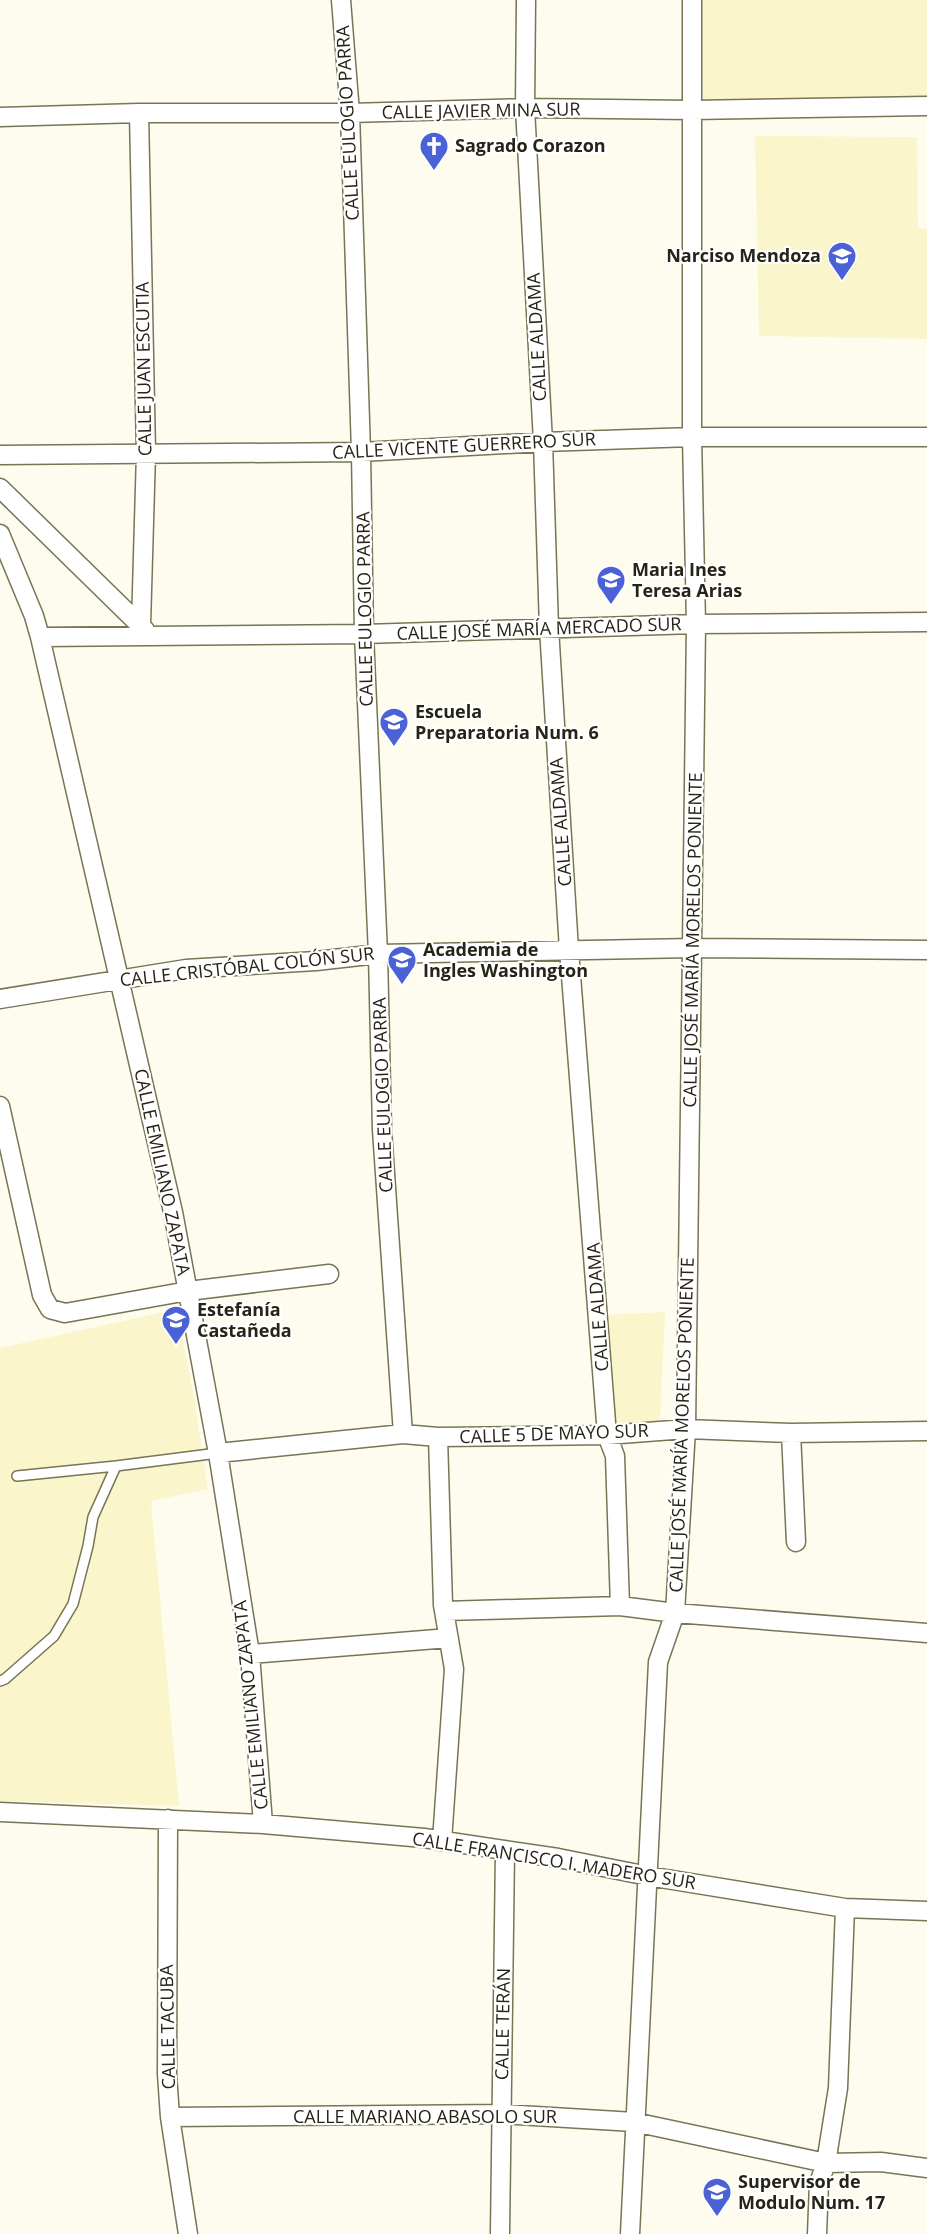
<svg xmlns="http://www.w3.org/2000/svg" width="927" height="2234" font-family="'Open Sans',sans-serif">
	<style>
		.built { fill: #fbf5cb }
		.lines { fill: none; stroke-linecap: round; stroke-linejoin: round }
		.service-casing { stroke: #787454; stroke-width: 12 }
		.minor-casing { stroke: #787454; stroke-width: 21 }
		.service { stroke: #fff; stroke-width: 9 }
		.minor { stroke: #fff; stroke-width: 18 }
		.labels { text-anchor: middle; stroke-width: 4.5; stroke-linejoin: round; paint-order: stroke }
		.street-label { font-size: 18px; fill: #262417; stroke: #fff }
		.poi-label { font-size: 18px; font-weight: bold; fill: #262417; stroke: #fff; text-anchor: start }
	</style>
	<rect width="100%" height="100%" fill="#fefcee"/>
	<path class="built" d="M 700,0 L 927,0 L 927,96 L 703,105 Z
		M 755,136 L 917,137 L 918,228 L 927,229 L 927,339 L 759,336 Z
		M 177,1309 L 194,1398 L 208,1489 L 151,1501 L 179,1806 L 0,1801 L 0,1348 Z
		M 665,1312 L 660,1422 L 611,1424 L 601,1315 Z"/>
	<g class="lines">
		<g class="service-casing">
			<path id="service" d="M 17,1476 L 116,1466 L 218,1453
				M 0,1681 L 5,1679 L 54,1636 L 73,1604 L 88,1546 L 93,1517 L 116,1466"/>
		</g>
		<g class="minor-casing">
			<path id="minor" d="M 341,0 L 350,113 L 361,452 L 364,634 L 378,954 L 382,1130 L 403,1434
				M 526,0 L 525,108 L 543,442 L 549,628 L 569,950 L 607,1435 L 615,1456 L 620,1606
				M 139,113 L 146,453 L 141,625
				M 0,117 L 139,113 L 350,113 L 525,108 L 692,110 L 927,106
				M 0,455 L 361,452 L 543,442 L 692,437 L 927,437
				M 0,488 L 145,630
				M 0,534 L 34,616 L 40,637 L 173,1212 L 218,1453 L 250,1654 L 263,1824
				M 40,637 L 364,634 L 696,624 L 927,622
				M 0,999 L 186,969 L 316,961 L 378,954 L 693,948 L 927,950
				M 0,1106 L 42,1295 L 50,1309 L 65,1313 L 188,1291 L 329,1274
				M 791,1433 L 796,1542
				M 438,1437 L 443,1605 L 454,1669 L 442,1841
				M 218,1453 L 403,1434 L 438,1437 L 607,1435 L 686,1429 L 791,1433 L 927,1431
				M 444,1611 L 620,1606 L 675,1613 L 927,1633
				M 250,1654 L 449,1638
				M 0,1812 L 263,1824 L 424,1838 L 558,1858 L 648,1876 L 845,1908 L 927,1911
				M 168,1819 L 167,2074 L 170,2117 L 188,2234
				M 170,2117 L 502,2114 L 634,2122 L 826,2163 L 881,2162 L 927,2168
				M 500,2234 L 505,1850
				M 630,2234 L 658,1662 L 675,1613 L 686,1429 L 696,624 L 692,437 L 692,0
				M 817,2234 L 819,2183 L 826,2163 L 838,2088 L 845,1908"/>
		</g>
		<use href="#service" class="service"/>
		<use href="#minor" class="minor"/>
	</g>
	<defs>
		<g id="church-pin" transform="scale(1.5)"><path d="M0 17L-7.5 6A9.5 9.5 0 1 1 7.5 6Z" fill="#4b62d6" stroke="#fff"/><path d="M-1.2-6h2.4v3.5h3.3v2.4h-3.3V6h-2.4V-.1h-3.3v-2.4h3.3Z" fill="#fff"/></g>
		<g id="school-pin" transform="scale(1.5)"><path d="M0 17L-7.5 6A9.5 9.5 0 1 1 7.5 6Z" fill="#4b62d6" stroke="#fff"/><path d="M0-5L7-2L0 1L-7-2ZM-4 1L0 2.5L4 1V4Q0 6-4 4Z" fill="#fff"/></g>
		<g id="university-pin" transform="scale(1.5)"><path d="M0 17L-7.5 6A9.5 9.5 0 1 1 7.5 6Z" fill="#4b62d6" stroke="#fff"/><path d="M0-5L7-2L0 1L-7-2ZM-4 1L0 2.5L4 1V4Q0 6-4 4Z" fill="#fff"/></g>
	</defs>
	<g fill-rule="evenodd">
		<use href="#church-pin" x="434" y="146"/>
		<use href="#school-pin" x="842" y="256"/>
		<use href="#school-pin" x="611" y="580"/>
		<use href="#university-pin" x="394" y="722"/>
		<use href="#university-pin" x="402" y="960"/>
		<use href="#school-pin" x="176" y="1320"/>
		<use href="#school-pin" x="717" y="2192"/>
	</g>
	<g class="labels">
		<g class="street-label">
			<text transform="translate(481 111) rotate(-1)" y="6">CALLE JAVIER MINA SUR</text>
			<text transform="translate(348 123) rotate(-93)" y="6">CALLE EULOGIO PARRA</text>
			<text transform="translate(537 337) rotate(-93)" y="6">CALLE ALDAMA</text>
			<text transform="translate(144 369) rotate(-91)" y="6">CALLE JUAN ESCUTIA</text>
			<text transform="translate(464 446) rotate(-3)" y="6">CALLE VICENTE GUERRERO SUR</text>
			<text transform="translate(365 609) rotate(-91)" y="6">CALLE EULOGIO PARRA</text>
			<text transform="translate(539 629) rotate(-2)" y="6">CALLE JOSÉ MARÍA MERCADO SUR</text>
			<text transform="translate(561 822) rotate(-94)" y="6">CALLE ALDAMA</text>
			<text transform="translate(693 940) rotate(-89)" y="6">CALLE JOSÉ MARÍA MORELOS PONIENTE</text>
			<text transform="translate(247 967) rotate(-6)" y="6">CALLE CRISTÓBAL COLÓN SUR</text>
			<text transform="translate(383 1095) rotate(-92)" y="6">CALLE EULOGIO PARRA</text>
			<text transform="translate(162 1172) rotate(78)" y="6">CALLE EMILIANO ZAPATA</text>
			<text transform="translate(598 1307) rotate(-94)" y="6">CALLE ALDAMA</text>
			<text transform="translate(682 1425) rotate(-88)" y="6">CALLE JOSÉ MARÍA MORELOS PONIENTE</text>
			<text transform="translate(554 1434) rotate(-2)" y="6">CALLE 5 DE MAYO SUR</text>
			<text transform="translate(251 1705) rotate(-96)" y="6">CALLE EMILIANO ZAPATA</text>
			<text transform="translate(554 1861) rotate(9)" y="6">CALLE FRANCISCO I. MADERO SUR</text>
			<text transform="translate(503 2024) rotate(-89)" y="6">CALLE TERÁN</text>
			<text transform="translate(168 2027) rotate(-91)" y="6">CALLE TACUBA</text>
			<text x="425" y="2123">CALLE MARIANO ABASOLO SUR</text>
		</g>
		<g class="poi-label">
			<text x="455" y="152">Sagrado Corazon</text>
			<text x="821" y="262" text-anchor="end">Narciso Mendoza</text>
			<text x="632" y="576">Maria Ines<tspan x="632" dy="21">Teresa Arias</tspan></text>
			<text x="415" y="718">Escuela<tspan x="415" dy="21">Preparatoria Num. 6</tspan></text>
			<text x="423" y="956">Academia de<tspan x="423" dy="21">Ingles Washington</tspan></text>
			<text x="197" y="1316">Estefanía<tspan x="197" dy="21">Castañeda</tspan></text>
			<text x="738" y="2188">Supervisor de<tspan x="738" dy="21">Modulo Num. 17</tspan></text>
		</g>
	</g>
</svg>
